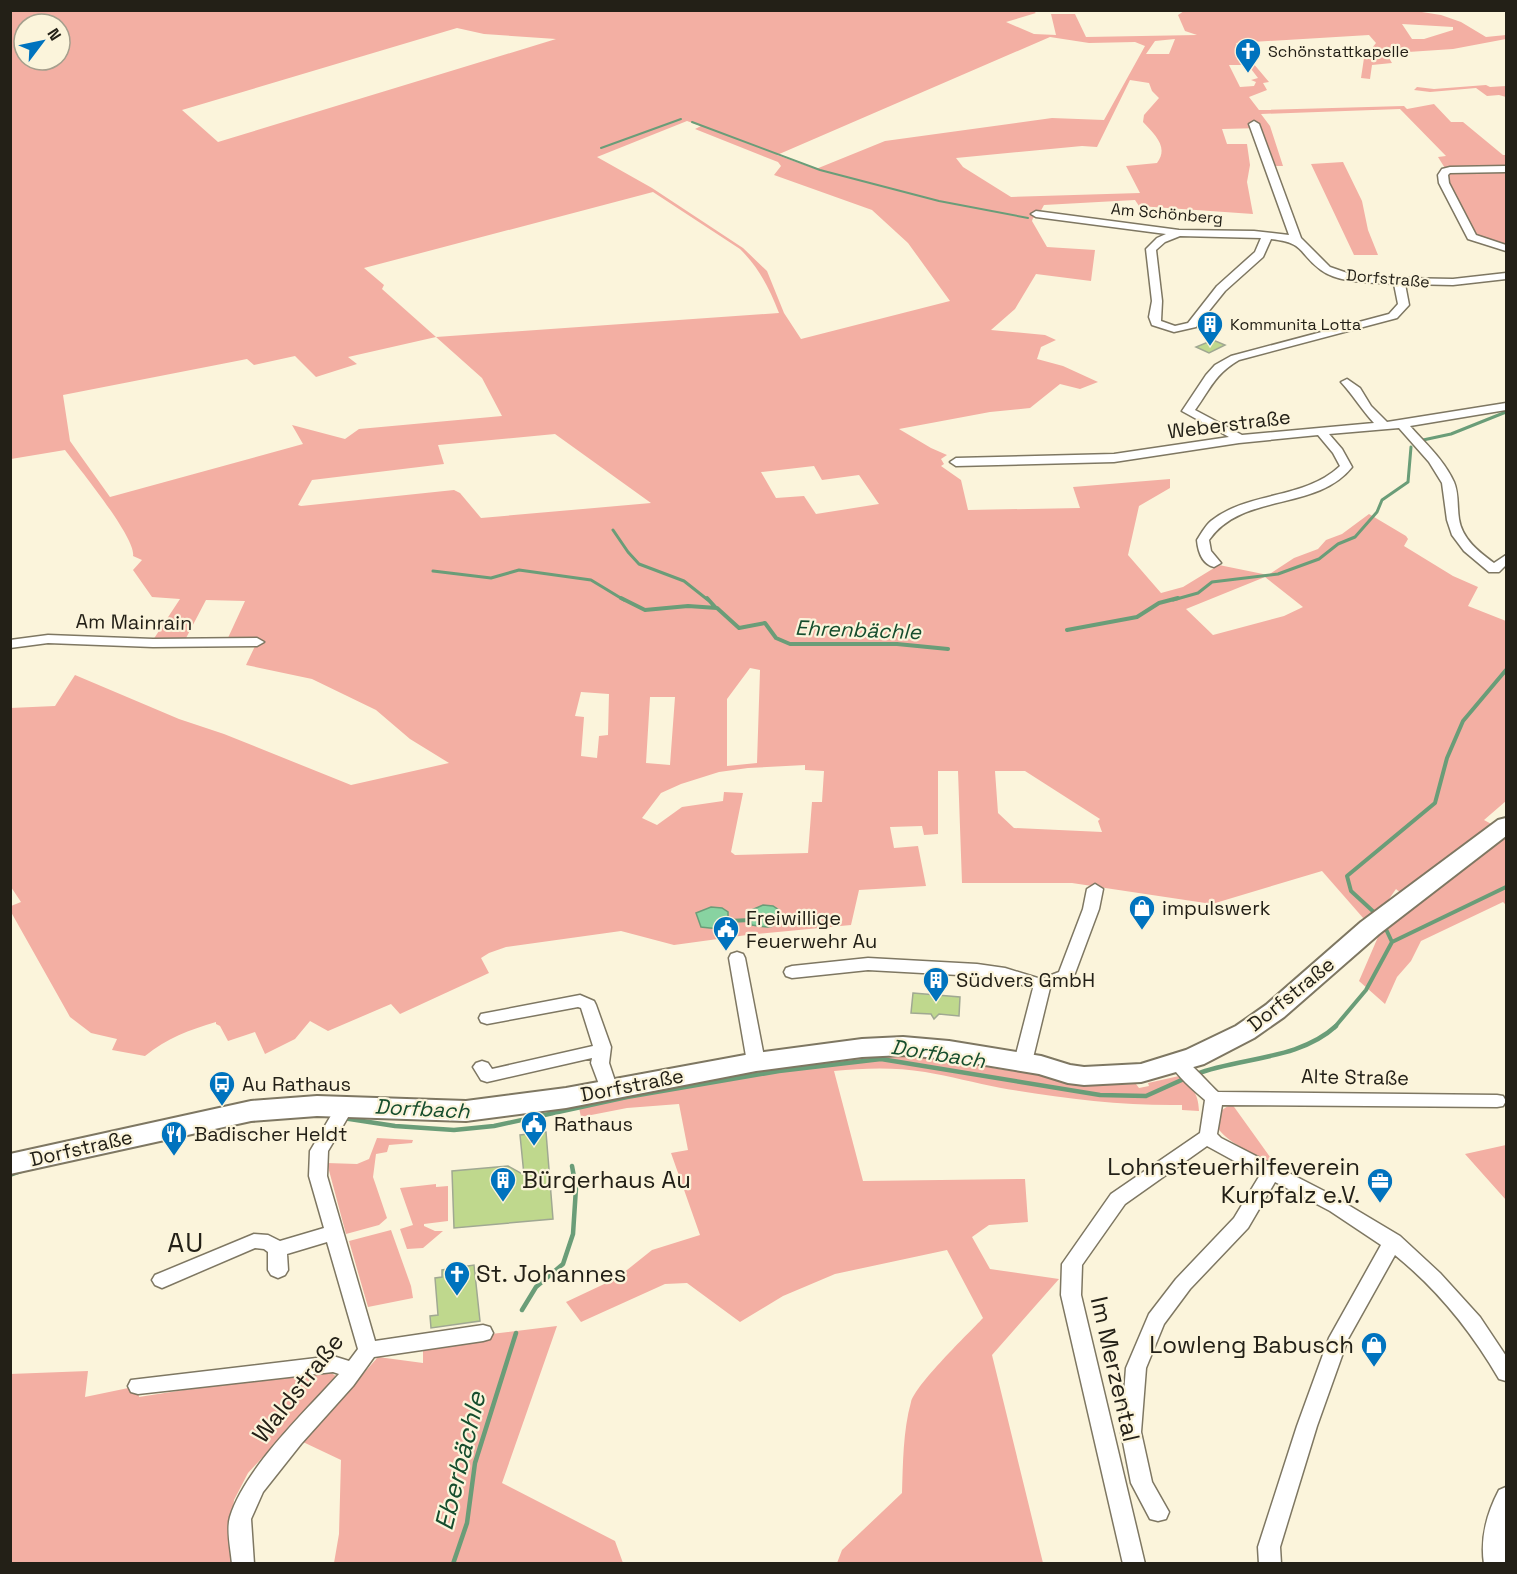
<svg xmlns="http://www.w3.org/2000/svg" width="1517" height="1574" font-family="'Space Grotesk',sans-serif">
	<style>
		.green { fill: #f3afa3; fill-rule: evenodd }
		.water { fill: #88d3a1; stroke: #6a9d78; stroke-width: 1.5 }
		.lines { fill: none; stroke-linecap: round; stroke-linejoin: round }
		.stream-far3 { stroke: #6a9d78; stroke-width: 2 }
		.stream-far2 { stroke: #6a9d78; stroke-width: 3 }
		.stream-far1 { stroke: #6a9d78; stroke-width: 4 }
		.stream { stroke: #6a9d78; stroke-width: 4.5 }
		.building { fill: #bfd88d; stroke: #a0a892; stroke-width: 1.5 }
		.minor-casing { stroke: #7e7762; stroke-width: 3 }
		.secondary-casing { stroke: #7e7762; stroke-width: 4 }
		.minor { fill: #fff; fill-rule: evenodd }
		.secondary { fill: #fff; fill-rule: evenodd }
		.labels { text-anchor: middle; stroke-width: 4.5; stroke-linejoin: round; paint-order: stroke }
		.far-poi-label { font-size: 16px; fill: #232017; stroke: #fbf4db; text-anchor: start }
		.far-street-label { font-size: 16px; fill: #232017; stroke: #fbf4db }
		.street-label { font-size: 20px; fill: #232017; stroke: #fbf4db }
		.poi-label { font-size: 20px; fill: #232017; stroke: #fbf4db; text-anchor: start }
		.water-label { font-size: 21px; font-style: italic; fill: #154d2d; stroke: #fbf4db }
		.near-poi-label { font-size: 24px; fill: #232017; stroke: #fbf4db; text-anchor: end }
		.near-street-label { font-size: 24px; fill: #232017; stroke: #fbf4db }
		.near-water-label { font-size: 26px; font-style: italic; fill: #154d2d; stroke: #fbf4db }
		.near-quarter-label { font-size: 27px; letter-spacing: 1.5px; fill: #232017; stroke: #fbf4db }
	</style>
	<rect width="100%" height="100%" fill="#fbf4db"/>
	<path class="green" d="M 1036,10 L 1033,11 L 1036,13 L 1006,22 L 1034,34 L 1056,35 L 1051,14 L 1075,14 L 1086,37 L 1197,35 L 1185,31 L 1178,15 L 1184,11 L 1409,10 L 1441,15 L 1461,22 L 1486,37 L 1506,35 L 1506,39 L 1453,49 L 1393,53 L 1389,58 L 1392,63 L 1372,65 L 1370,79 L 1361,78 L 1364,58 L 1376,43 L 1369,35 L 1236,43 L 1269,82 L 1263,83 L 1267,90 L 1249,97 L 1259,110 L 1404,106 L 1407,109 L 1434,104 L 1451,122 L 1426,122 L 1463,122 L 1503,155 L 1506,155 L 1506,167 L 1452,168 L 1454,171 L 1506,171 L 1506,246 L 1477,236 L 1472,231 L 1449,186 L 1448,173 L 1438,157 L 1446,156 L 1400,109 L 1261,114 L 1270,126 L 1283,166 L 1273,166 L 1261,128 L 1222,129 L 1227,144 L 1247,144 L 1250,165 L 1247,182 L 1253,214 L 1139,206 L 1135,200 L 1044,205 L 1038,216 L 1033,218 L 1032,221 L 1047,247 L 1095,250 L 1091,281 L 1036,274 L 1015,309 L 991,330 L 1045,335 L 1056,340 L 1041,347 L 1037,359 L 1063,366 L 1098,382 L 1080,389 L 1060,384 L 1030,408 L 990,412 L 899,429 L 931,448 L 947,455 L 941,459 L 944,464 L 941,466 L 961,480 L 968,510 L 1080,508 L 1073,487 L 1170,479 L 1170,488 L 1139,506 L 1128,555 L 1161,593 L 1183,587 L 1219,565 L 1268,575 L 1294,558 L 1318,549 L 1326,540 L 1342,534 L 1369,514 L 1406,536 L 1408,539 L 1404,546 L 1453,576 L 1478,587 L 1468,606 L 1506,621 L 1506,801 L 1484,820 L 1506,832 L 1506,905 L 1503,902 L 1421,941 L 1411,961 L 1397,977 L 1385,1004 L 1359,981 L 1381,930 L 1416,906 L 1396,889 L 1382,909 L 1364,919 L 1322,871 L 1212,904 L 1072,883 L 962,883 L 958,771 L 938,771 L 938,834 L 924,835 L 922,826 L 890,827 L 894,848 L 918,846 L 926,886 L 859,890 L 851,925 L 747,935 L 674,945 L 621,931 L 506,947 L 489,953 L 481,958 L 489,973 L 400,1014 L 391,1004 L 328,1031 L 310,1021 L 295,1039 L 265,1054 L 255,1032 L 228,1041 L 220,1026 L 216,1024 L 216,1022 C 189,1030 167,1038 145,1056 L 112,1050 L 117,1039 L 91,1033 L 70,1017 L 11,912 L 11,906 L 21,902 L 11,887 L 10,708 L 55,706 L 75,675 L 179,719 L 224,734 L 351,785 L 449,763 L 410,739 L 376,710 L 312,679 L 246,665 L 257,642 L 227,640 L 245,601 L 206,600 L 185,640 L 153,640 L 180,599 L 152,597 L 133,570 L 142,560 L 133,556 C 137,539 78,467 65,450 L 11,459 L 11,11 ZM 24,24 L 60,24 L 60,60 L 24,60 ZM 1402,24 L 1453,27 L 1453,30 L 1424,39 L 1412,39 ZM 457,28 L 484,34 L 556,39 L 218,142 L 182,110 ZM 1050,37 L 1089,43 L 1135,42 L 1145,46 L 1104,120 L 1052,118 L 885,141 L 816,169 L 777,155 ZM 1175,39 L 1169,54 L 1146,54 L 1155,41 ZM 1229,65 L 1248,65 L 1258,78 L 1251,80 L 1256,82 L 1254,86 L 1240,87 ZM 1130,80 L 1149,83 L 1152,91 L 1159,98 L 1144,115 L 1143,122 C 1155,135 1169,147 1157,163 L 1126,166 L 1140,193 L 1011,197 L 963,167 L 956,158 L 1082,146 L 1097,147 ZM 687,121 L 701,126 L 695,129 L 778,162 L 781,166 L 774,175 L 872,210 L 908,243 L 950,301 L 801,339 L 784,313 L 767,271 L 743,248 L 652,188 L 597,157 ZM 653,192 L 740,249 C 760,269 769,288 779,313 L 436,337 L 382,289 L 384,285 L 364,268 ZM 436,337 L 482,378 L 502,416 L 359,429 L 345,439 L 292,425 L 303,444 L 110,497 L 70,441 L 63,395 L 247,359 L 254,365 L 295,356 L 316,377 L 357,364 L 348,357 ZM 555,434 L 651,503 L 481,518 L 460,493 L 454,490 L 301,506 L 298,505 L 312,480 L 444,464 L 438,445 ZM 814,466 L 822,480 L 859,475 L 879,504 L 816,514 L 804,496 L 776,498 L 761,472 ZM 1265,577 L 1303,607 L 1284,616 L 1213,635 L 1186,609 ZM 750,668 L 760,670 L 757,763 L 727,766 L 727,699 ZM 581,692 L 609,694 L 608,735 L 599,736 L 597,758 L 581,756 L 584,717 L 575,716 ZM 650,697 L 675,697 L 670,765 L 646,763 ZM 805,765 L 805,770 L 824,771 L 822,802 L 812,802 L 808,853 L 735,855 L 731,852 L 743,793 L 724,792 L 723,801 L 682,807 L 657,825 L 642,818 L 661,793 L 681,784 L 719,772 L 748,768 ZM 995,771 L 1025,771 L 1100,819 L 1098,821 L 1102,832 L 1014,828 L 998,813 Z
		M 1486,85 L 1490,87 L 1506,86 L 1506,97 L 1499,95 L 1487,96 L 1476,88 L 1430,92 L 1414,90 L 1417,87 L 1434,89 Z
		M 1343,162 L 1362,201 L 1368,230 L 1378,255 L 1354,255 L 1311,164 Z
		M 885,1054 L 910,1055 L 1102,1085 L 1136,1084 L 1139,1088 L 1149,1086 L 1148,1083 L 1179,1076 C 1192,1090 1198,1090 1199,1111 L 1182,1110 L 1182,1105 C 1122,1106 1060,1098 1001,1088 C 975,1083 950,1076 925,1072 C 895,1067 864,1068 834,1071 L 863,1181 L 1025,1179 L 1028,1222 L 989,1225 L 972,1237 L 990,1269 L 1059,1279 L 992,1355 L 1043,1563 L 837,1563 L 842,1550 L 902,1493 C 903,1463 903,1431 911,1402 C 916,1384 968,1334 983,1318 L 947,1250 L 835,1274 L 783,1296 L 740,1322 L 687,1283 L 665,1284 L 581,1322 L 566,1302 L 617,1278 L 652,1250 L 700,1235 L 671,1153 L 688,1150 L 679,1104 L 627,1108 L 581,1117 L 578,1103 L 758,1069 Z
		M 1232,1104 L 1275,1164 C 1258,1156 1184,1127 1232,1104 Z
		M 377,1138 L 413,1140 L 412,1143 L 389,1145 L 387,1152 L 376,1154 L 373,1177 L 387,1218 L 379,1225 L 346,1234 L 327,1163 L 357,1164 L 369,1159 Z
		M 1506,1145 L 1506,1200 L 1465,1154 Z
		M 436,1184 L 436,1187 L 448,1186 L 448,1221 L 424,1224 L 424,1226 L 435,1231 L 443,1231 L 423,1248 L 407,1249 L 400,1229 L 413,1225 L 400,1188 Z
		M 391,1230 L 411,1286 L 413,1298 L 368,1307 L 349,1241 Z
		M 557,1326 L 502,1483 L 615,1541 L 623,1563 L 334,1563 L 339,1534 L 341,1460 L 303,1442 L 378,1357 L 423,1363 L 423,1349 L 483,1335 Z
		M 325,1368 L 337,1377 L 248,1473 L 234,1500 L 231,1527 L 232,1563 L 11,1564 L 10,1374 L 88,1371 L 85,1397 L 138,1386 L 139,1397 Z"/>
	<path class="water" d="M 763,905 L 773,906 L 779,910 C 780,931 768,928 752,925 L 747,912 Z
		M 711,907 L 722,908 L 728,912 L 728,921 C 720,931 711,928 701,927 L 696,913 Z"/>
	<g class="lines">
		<path class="stream-far3" d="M 692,122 L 820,170 L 939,201 L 1028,218
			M 601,148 L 681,119"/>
		<path class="stream-far2" d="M 1423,440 L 1451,434 L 1506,412
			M 613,530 L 628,552 L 639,564 L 684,581 L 708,600
			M 433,571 L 491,578 L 519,570 L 591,580 L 624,600
			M 1173,600 L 1198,593 L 1212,582 L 1278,574 L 1319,559 L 1338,544 L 1355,537 L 1377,512 L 1382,500 L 1408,482 L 1411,447"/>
		<path class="stream-far1" d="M 621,598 L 645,610 L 688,606 L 717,608 L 739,628 L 765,623 L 776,638 L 790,644 L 897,644 L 948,649
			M 707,598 L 716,608
			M 1067,630 L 1137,617 L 1159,603 L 1178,598
			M 1376,914 L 1351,891 L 1347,876 L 1435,803 L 1447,758 L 1463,721 L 1506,670
			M 728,921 L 751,920
			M 1392,942 L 1506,887
			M 1334,1028 L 1366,990 L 1392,942 L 1384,925"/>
		<path class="stream" d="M 1196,1074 C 1241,1057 1299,1060 1336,1026
			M 343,1118 L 395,1126 L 454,1130 L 494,1126 L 627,1097 L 779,1071 L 881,1059 L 1100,1095 L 1146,1096 L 1186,1078
			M 10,1175 L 24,1170
			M 522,1310 L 536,1287 L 563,1264 L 573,1234 L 576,1188 L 572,1166
			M 453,1564 L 467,1523 L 475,1463 L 516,1333"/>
	</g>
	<path class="building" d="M 1213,340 L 1225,345 L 1209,353 L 1196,347 Z
		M 913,993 L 960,997 L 959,1016 L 939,1014 L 934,1019 L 931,1014 L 911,1013 Z
		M 546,1132 L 553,1219 L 454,1228 L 452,1171 L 508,1166 L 524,1175 L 520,1135 Z
		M 474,1265 L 480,1321 L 431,1328 L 430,1316 L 438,1315 L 435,1278 L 442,1277 L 442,1270 Z"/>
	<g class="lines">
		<g class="minor-casing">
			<path id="minor" d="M 1254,121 L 1259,124 L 1301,238 L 1330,267 L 1353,275 L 1399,278 L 1453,279 L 1506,273 L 1506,279 L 1453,285 L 1405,284 L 1409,305 L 1397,318 L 1239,360 C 1214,375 1211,388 1195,410 L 1242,435 L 1374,423 C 1362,410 1353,395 1341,382 L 1347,379 L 1360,388 L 1371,406 L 1387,422 L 1506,403 L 1506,410 L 1410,426 C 1426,444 1444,460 1454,482 C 1459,494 1457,507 1459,519 C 1462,539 1479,552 1494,563 L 1506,555 L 1506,565 L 1499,572 L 1489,572 L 1464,551 L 1452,535 L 1447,520 L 1442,483 L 1429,462 L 1399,428 L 1329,434 L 1342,449 L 1352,467 C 1316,512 1242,492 1209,540 L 1211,551 L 1221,563 L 1214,567 C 1202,564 1198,551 1197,540 C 1201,534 1205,526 1211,521 C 1248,491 1304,500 1340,466 L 1333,453 L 1318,435 L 1239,443 L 1114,462 L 956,466 L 950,462 L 956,458 L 1114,454 L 1229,437 L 1182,411 L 1206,375 L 1215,365 L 1231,356 L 1389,314 L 1398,304 L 1394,284 C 1372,282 1340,284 1321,270 C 1297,252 1306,243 1271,239 L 1263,257 L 1225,291 L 1196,327 L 1174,332 L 1152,325 L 1149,317 L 1152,301 L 1146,249 L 1157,238 L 1166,234 L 1036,217 L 1031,214 L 1036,211 L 1179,230 L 1254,231 L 1289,235 L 1249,124 ZM 1180,236 L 1261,238 L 1255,252 L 1217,286 L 1188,323 L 1175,326 L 1161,321 L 1162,301 L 1156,250 L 1165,242 Z
				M 1506,166 L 1506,172 L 1450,173 L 1448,175 L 1449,183 L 1476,235 L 1506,245 L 1506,251 L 1468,239 L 1439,183 L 1438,175 L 1442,169 L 1450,167 Z
				M 48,635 L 153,639 L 257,638 L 264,642 L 257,646 L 153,647 L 48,643 L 10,648 L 10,640 Z
				M 1095,884 L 1103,889 L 1099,909 L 1074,976 L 1072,980 L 1050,988 L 1032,1062 L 1029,1066 L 1023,1068 L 1017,1066 L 1014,1062 L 1033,988 L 1004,980 L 977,976 L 868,970 L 792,978 L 786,976 L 784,972 L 786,968 L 792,966 L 868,958 L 977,964 L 1005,968 L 1041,979 L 1059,972 L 1083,909 L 1087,889 Z
				M 737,952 L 743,954 L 745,958 L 765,1062 L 762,1066 L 756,1068 L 750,1066 L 747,1062 L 729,958 L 731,954 Z
				M 580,995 L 594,1001 L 596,1005 L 611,1047 L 609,1063 L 618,1090 L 615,1095 L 609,1096 L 603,1095 L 591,1063 L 592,1058 L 487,1082 L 481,1080 L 473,1067 L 476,1063 L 482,1061 L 488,1063 L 492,1069 L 593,1046 L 581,1008 L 578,1007 L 487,1024 L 481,1022 L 479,1018 L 481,1014 Z
				M 1178,1056 C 1188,1059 1208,1083 1218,1092 L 1497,1095 L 1503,1096 L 1506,1101 L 1503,1106 L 1497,1107 L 1222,1105 L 1217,1134 L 1221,1138 L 1328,1193 L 1400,1236 L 1440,1273 L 1480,1317 L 1506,1356 L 1506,1381 L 1499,1379 C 1471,1331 1438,1290 1395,1255 L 1348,1339 L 1317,1426 L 1280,1547 L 1281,1564 L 1259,1564 L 1258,1547 L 1297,1426 L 1329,1338 L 1381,1245 L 1330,1211 L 1275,1182 L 1248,1228 L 1190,1289 L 1164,1324 L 1146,1368 L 1141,1432 L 1152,1482 L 1169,1512 L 1166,1519 L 1158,1521 L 1150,1519 L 1131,1483 L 1121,1432 L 1126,1368 L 1149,1314 L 1176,1279 L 1234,1218 L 1260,1175 L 1207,1146 L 1125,1204 L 1082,1265 L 1081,1295 L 1145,1564 L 1123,1564 L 1061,1295 L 1062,1264 L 1111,1194 L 1200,1133 L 1205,1100 C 1192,1089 1178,1077 1169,1062 L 1172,1058 Z
				M 345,1101 L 351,1102 L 354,1107 L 328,1151 L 327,1176 L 375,1341 L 483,1325 L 490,1327 L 493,1333 L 490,1339 L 483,1341 L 374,1357 L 353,1386 L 301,1444 L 263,1492 L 251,1519 L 254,1564 L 232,1564 C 231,1550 226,1530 230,1517 C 245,1468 305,1412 339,1374 L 333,1372 L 138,1394 L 131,1392 L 128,1386 L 131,1380 L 333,1356 L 349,1361 L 358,1349 L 327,1242 L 287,1254 L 288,1270 L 285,1275 L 278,1278 L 271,1275 L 268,1270 L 268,1252 L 264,1249 L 255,1248 L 162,1288 L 155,1285 L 152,1280 L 155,1275 L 254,1234 L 268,1235 L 280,1241 L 324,1228 L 309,1176 L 310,1151 L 339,1102 Z
				M 1506,1487 L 1506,1564 L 1484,1564 C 1480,1537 1487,1513 1499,1490 Z"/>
		</g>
		<g class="secondary-casing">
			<path id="secondary" d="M 1506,818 L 1506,836 L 1379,934 L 1284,1017 L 1254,1038 L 1204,1064 L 1141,1082 L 1084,1085 L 1068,1083 L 1039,1074 L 949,1059 L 903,1055 L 862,1057 L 756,1071 L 566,1108 L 466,1121 L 317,1116 L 251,1121 L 10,1174 L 10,1154 L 251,1101 L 317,1096 L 466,1101 L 566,1088 L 756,1053 L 862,1039 L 903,1037 L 949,1041 L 1041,1056 L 1070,1065 L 1084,1067 L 1141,1064 L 1186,1050 L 1236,1026 L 1266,1005 L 1361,922 L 1498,820 Z"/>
		</g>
		<use href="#minor" class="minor"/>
		<use href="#secondary" class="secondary"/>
	</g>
	<defs>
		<g id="church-pin" transform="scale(1.35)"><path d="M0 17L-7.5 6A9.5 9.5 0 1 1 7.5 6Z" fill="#0073be" stroke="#fbf4db"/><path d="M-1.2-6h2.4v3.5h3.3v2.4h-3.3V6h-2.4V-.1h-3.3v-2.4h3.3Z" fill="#fff"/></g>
		<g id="building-pin" transform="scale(1.35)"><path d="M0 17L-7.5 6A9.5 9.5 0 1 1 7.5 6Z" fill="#0073be" stroke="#fbf4db"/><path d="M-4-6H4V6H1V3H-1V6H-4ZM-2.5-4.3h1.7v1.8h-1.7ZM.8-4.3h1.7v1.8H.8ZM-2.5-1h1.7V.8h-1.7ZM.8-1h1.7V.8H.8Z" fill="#fff"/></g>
		<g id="shop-pin" transform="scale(1.35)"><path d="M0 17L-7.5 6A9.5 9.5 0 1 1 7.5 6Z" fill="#0073be" stroke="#fbf4db"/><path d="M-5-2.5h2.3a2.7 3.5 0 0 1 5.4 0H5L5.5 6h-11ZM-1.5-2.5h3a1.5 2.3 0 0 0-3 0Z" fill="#fff"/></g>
		<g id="civic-pin" transform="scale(1.35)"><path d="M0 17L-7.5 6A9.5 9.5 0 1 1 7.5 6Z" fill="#0073be" stroke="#fbf4db"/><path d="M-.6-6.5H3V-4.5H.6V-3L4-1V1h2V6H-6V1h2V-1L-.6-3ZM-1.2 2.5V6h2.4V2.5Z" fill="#fff"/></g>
		<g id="bus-pin" transform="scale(1.35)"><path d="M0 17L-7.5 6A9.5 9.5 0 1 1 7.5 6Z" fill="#0073be" stroke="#fbf4db"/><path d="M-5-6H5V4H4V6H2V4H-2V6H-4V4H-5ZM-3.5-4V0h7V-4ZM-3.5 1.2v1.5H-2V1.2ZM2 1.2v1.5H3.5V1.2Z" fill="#fff"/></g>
		<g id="restaurant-pin" transform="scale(1.35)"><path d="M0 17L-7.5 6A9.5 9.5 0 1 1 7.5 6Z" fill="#0073be" stroke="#fbf4db"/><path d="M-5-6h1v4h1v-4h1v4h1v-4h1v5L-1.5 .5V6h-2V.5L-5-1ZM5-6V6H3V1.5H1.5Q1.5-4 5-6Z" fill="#fff"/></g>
		<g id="office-pin" transform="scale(1.35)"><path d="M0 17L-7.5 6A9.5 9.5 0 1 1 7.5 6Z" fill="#0073be" stroke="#fbf4db"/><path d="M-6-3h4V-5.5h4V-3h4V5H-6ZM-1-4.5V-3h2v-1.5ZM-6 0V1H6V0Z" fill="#fff"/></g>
	</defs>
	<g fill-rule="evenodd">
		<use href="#church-pin" x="1248" y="51"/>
		<use href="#building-pin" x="1210" y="324"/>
		<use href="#shop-pin" x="1142" y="908"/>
		<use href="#civic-pin" x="726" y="929"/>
		<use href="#building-pin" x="936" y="980"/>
		<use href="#bus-pin" x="222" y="1084"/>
		<use href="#civic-pin" x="534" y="1124"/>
		<use href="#restaurant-pin" x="174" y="1134"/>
		<use href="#building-pin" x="503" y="1180"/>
		<use href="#office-pin" x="1380" y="1181"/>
		<use href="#church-pin" x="457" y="1274"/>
		<use href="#shop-pin" x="1374" y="1345"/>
	</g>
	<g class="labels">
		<g class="far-poi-label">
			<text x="1268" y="57">Schönstattkapelle</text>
			<text x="1230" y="330">Kommunita Lotta</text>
		</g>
		<g class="far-street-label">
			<text transform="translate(1167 213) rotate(5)" y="6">Am Schönberg</text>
			<text transform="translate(1388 278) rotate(5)" y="6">Dorfstraße</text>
		</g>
		<g class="street-label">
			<text transform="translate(1229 424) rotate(-7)" y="7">Weberstraße</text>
			<text transform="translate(134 622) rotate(1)" y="7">Am Mainrain</text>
			<text transform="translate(1291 994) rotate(-39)" y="7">Dorfstraße</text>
			<text transform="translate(1355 1077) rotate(1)" y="7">Alte Straße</text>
			<text transform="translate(632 1085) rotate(-11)" y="7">Dorfstraße</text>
			<text transform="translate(81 1148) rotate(-13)" y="7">Dorfstraße</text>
		</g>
		<g class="poi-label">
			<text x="1162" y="915">impulswerk</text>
			<text x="746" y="925">Freiwillige<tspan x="746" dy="23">Feuerwehr Au</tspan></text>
			<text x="956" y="987">Südvers GmbH</text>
			<text x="242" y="1091">Au Rathaus</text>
			<text x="554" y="1131">Rathaus</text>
			<text x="194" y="1141">Badischer Heldt</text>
		</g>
		<g class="water-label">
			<text transform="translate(858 630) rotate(2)" y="7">Ehrenbächle</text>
			<text transform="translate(938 1054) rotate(9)" y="7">Dorfbach</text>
			<text transform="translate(422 1109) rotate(3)" y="7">Dorfbach</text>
		</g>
		<g class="near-poi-label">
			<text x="1360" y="1175">Lohnsteuerhilfeverein<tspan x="1360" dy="28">Kurpfalz e.V.</tspan></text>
			<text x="522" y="1188" text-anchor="start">Bürgerhaus Au</text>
			<text x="476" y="1282" text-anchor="start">St. Johannes</text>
			<text x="1354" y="1353">Lowleng Babusch</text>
		</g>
		<g class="near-street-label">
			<text transform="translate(1115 1369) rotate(77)" y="8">Im Merzental</text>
			<text transform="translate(298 1388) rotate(-52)" y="8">Waldstraße</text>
		</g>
		<g class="near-water-label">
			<text transform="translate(460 1461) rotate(-76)" y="9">Eberbächle</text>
		</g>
		<g class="near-quarter-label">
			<text x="186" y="1252">AU</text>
		</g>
	</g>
	<rect width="1517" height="1574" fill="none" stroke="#232017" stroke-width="24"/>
	<g transform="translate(42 42) rotate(58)"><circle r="28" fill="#fbf4db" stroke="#a59f8d" stroke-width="1.5"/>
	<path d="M0-4.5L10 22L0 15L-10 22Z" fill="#0073be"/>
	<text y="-9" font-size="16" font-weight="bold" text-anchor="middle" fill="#232017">N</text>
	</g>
</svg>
